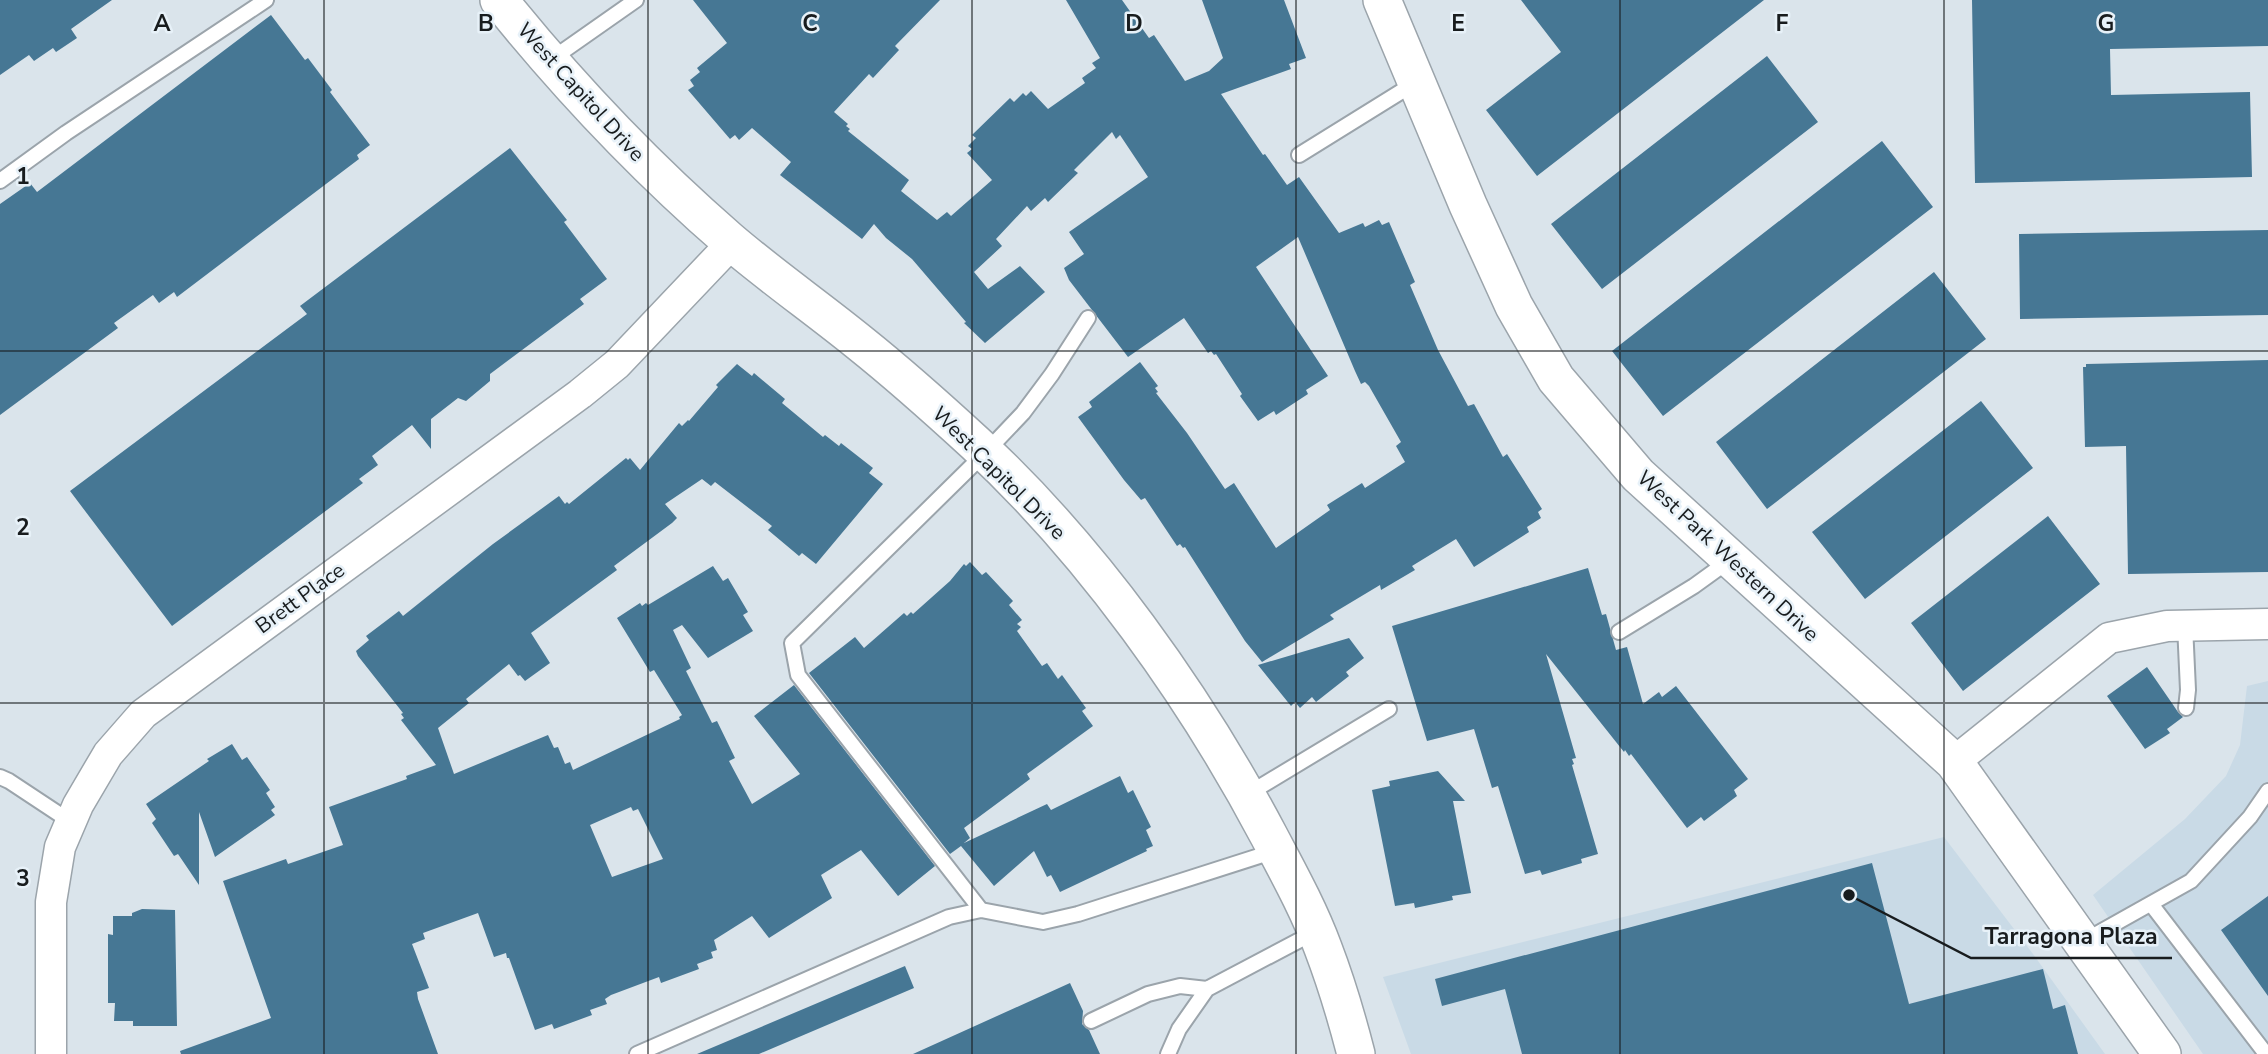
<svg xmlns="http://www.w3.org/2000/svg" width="2268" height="1054" font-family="'Nunito Sans',sans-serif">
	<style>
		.built { fill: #c9dae6 }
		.building { fill: #467794; fill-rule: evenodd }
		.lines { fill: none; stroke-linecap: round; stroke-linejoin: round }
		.service-casing { stroke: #9ba4ab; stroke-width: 18 }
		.minor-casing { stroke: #9ba4ab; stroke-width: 33 }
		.tertiary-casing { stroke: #9ba4ab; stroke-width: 40 }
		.service { stroke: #fff; stroke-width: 14 }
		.minor { stroke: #fff; stroke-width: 30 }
		.tertiary { stroke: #fff; stroke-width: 37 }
		.grid { fill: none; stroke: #181c1e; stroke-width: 2; stroke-opacity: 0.55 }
		.labels { text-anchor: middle; stroke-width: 5; stroke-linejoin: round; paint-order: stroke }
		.street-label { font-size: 21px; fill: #181c1e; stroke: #e7f1f8 }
		.grid-label { font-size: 23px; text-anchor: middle; font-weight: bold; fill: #181c1e; stroke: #e7f1f8; stroke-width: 5; stroke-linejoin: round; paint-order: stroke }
		.leader { fill: none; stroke: #181c1e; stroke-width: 2.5 }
		.callout-dot { fill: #181c1e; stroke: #e7f1f8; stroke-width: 2.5 }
		.callout-label { font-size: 23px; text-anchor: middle; font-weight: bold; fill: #181c1e; stroke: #e7f1f8; stroke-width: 5; stroke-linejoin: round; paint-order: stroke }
	</style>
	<rect width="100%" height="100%" fill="#dae4eb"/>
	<path class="built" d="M 2268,681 L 2268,1054 L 2203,1054 L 2093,895 L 2185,819 L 2226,776 L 2240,745 L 2247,686 Z
		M 1944,837 L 2033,954 L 2105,1054 L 1411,1054 L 1383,977 Z"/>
	<path class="building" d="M 0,0 L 112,0 L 71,29 L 77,38 L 56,52 L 53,48 L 34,61 L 29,55 L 0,75 Z
		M 693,0 L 940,0 L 895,46 L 899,50 L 873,78 L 869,74 L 834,112 L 848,124 L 846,126 L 850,129 L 848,131 L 909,180 L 901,191 L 937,220 L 947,212 L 951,216 L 992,180 L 967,153 L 972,149 L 968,146 L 976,138 L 972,135 L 1010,98 L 1014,102 L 1023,93 L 1026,96 L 1031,91 L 1048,109 L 1085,83 L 1082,78 L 1096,68 L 1092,63 L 1100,58 L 1066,0 L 1122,0 L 1149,38 L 1154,35 L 1185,81 L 1209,71 L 1223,58 L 1202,0 L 1284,0 L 1306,58 L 1289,64 L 1291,69 L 1221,94 L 1263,155 L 1265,154 L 1287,185 L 1299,177 L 1339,233 L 1363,223 L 1365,227 L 1379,220 L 1382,225 L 1389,222 L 1415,282 L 1410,285 L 1438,350 L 1468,406 L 1474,404 L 1503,457 L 1507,454 L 1542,509 L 1538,512 L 1541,518 L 1527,527 L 1529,532 L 1474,567 L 1456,539 L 1412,566 L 1415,570 L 1381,590 L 1380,585 L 1330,615 L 1334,619 L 1262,662 L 1245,641 L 1185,547 L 1183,548 L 1180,544 L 1177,546 L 1145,498 L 1141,500 L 1124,480 L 1078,417 L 1092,407 L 1089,402 L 1140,362 L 1158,386 L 1155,388 L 1158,392 L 1156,393 L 1187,433 L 1225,489 L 1234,483 L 1276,548 L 1330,510 L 1327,505 L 1362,483 L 1365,488 L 1405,462 L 1396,446 L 1401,442 L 1369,386 L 1365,382 L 1361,384 L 1355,371 L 1298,237 L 1256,267 L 1328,376 L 1306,390 L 1308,394 L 1276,415 L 1274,411 L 1258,421 L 1240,396 L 1242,394 L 1216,354 L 1214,355 L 1211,351 L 1208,353 L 1184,318 L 1128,357 L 1069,280 L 1064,268 L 1084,254 L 1069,232 L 1148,177 L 1120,135 L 1116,139 L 1112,132 L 1074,170 L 1078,173 L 1048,202 L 1045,198 L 1031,211 L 1027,206 L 996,239 L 1002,246 L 974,272 L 988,289 L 1020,266 L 1045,292 L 985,343 L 964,323 L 966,322 L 912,259 L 886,238 L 874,224 L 862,239 L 780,175 L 791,162 L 752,128 L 739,140 L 735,135 L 730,139 L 688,90 L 694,86 L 690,80 L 700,72 L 697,68 L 727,43 Z
		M 1521,0 L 1764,0 L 1537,176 L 1486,110 L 1561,52 Z
		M 1972,0 L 2268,0 L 2268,46 L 2110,49 L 2111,95 L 2250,92 L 2252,177 L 1975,183 Z
		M 271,15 L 305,60 L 308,58 L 332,90 L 330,92 L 370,145 L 357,155 L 359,159 L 177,297 L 174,292 L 159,303 L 153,295 L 114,323 L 118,328 L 0,415 L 0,204 L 30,183 L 37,192 Z
		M 1767,56 L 1818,122 L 1602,289 L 1551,224 Z
		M 1882,141 L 1933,207 L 1663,416 L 1612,351 Z
		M 510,148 L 567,220 L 564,222 L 607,279 L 580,299 L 584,304 L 490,374 L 490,381 L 466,401 L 458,398 L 431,419 L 431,449 L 412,425 L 372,456 L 378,465 L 359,479 L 363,483 L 172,626 L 70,491 L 307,314 L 300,306 Z
		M 2268,230 L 2268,315 L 2020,319 L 2019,234 Z
		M 1934,272 L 1986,339 L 1767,509 L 1716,442 Z
		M 2268,360 L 2268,572 L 2128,574 L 2126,446 L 2085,447 L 2083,367 L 2086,367 L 2086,364 Z
		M 737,364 L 752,376 L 754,373 L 785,399 L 782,403 L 823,437 L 825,435 L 839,446 L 841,443 L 873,468 L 869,473 L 883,484 L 816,564 L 802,553 L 799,556 L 768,530 L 772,526 L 715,482 L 711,486 L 702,479 L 665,504 L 677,518 L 672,523 L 614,566 L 617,570 L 531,633 L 550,663 L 525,681 L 520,675 L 518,676 L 509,664 L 466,699 L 469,703 L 438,728 L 454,774 L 548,735 L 554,748 L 558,747 L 565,764 L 570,762 L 573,770 L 680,719 L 679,717 L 682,715 L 654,670 L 650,672 L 617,618 L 640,603 L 642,606 L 646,603 L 648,605 L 713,566 L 723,581 L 728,578 L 748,612 L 743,615 L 753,631 L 708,658 L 682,625 L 673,630 L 691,668 L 686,671 L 712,723 L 717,721 L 735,758 L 729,761 L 752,804 L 800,774 L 754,716 L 794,685 L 935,866 L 898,896 L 861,850 L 821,875 L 832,898 L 769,938 L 752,916 L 714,940 L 717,950 L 711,952 L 713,958 L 697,964 L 699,969 L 661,983 L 659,977 L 611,995 L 605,999 L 607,1004 L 590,1010 L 592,1015 L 554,1029 L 552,1024 L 535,1030 L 509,958 L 507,958 L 506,953 L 494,957 L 478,913 L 423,933 L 425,939 L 412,944 L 429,988 L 417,992 L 418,999 L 438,1054 L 181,1054 L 180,1051 L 271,1018 L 223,881 L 286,859 L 288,864 L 343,845 L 329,807 L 407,779 L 406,776 L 436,765 L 401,720 L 404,718 L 401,714 L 403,713 L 358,656 L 356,651 L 369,640 L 366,636 L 399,611 L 403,616 L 493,544 L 559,496 L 565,504 L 567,502 L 569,504 L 626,458 L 628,460 L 630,458 L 640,470 L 679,423 L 682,426 L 688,420 L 689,421 L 718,387 L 716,385 ZM 631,807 L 633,811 L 638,809 L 663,859 L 612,877 L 590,825 Z
		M 1981,401 L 2033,468 L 1865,599 L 1812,532 Z
		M 2048,516 L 2100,584 L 1963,691 L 1911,623 Z
		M 970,562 L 982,575 L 986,572 L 1013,601 L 1009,605 L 1022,620 L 1017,624 L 1021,627 L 1017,631 L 1042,666 L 1047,663 L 1058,679 L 1062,675 L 1086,708 L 1082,711 L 1093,726 L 1027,774 L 1030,779 L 964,828 L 970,838 L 964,843 L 1047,804 L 1051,810 L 1120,776 L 1128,793 L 1133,790 L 1151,827 L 1146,830 L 1153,846 L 1146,849 L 1147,851 L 1060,892 L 1051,875 L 1047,877 L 1034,851 L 994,886 L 961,846 L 950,854 L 809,673 L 855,637 L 864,648 L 904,613 L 907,616 L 911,612 L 913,614 L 950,581 L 964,564 L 966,566 Z
		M 1588,568 L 1602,615 L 1606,614 L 1616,650 L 1627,647 L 1643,704 L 1659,692 L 1662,697 L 1676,686 L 1748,779 L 1734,790 L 1737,796 L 1704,821 L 1701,817 L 1687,828 L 1631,754 L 1629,756 L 1625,750 L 1624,752 L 1546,654 L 1576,758 L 1572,759 L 1574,764 L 1572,765 L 1598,854 L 1581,859 L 1582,863 L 1542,875 L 1540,870 L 1525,874 L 1498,786 L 1492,788 L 1474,729 L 1427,741 L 1392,626 Z
		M 1349,638 L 1364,658 L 1346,672 L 1349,676 L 1316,702 L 1312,697 L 1300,708 L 1295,702 L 1291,706 L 1258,665 Z
		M 2147,667 L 2178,712 L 2183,717 L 2167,729 L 2170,733 L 2145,749 L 2107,696 Z
		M 232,744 L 242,760 L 247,757 L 270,790 L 266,793 L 275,807 L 271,810 L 275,815 L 215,857 L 199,812 L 199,885 L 178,854 L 174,856 L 152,823 L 156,819 L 146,804 L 209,761 L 207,759 Z
		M 1438,771 L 1465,801 L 1453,801 L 1471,893 L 1452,896 L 1453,900 L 1415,908 L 1414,903 L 1395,906 L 1372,790 L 1390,786 L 1389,781 Z
		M 1872,863 L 1909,1004 L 2043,969 L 2053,1009 L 2065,1005 L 2078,1054 L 1522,1054 L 1505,989 L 1442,1006 L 1435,979 Z
		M 2268,896 L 2268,996 L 2221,930 Z
		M 142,909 L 175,910 L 177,1026 L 133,1026 L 133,1021 L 114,1021 L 115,1003 L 108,1003 L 108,934 L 113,935 L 113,916 L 132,916 L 132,913 Z
		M 905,966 L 914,988 L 759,1054 L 697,1054 Z
		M 1070,983 L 1083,1011 L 1082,1024 L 1089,1030 L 1100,1054 L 913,1054 Z"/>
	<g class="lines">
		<g class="service-casing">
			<path id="service" d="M 549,61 L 636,0
				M 1299,155 L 1415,83
				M 0,181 L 66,133 L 266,0
				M 2185,625 L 2188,690 L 2186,708
				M 1619,632 L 1694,586 L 1730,560
				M 0,777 L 9,781 L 71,822
				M 1248,794 L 1389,709
				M 2151,904 L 2266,1054
				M 981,910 L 798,675 L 792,643 L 985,453 L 1023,413 L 1052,374 L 1088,318
				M 2084,941 L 2191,881 L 2250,817 L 2268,791
				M 1091,1021 L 1148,994 L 1180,986 L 1207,989
				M 637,1054 L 949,917 L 981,910 L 1043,922 L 1078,914 L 1275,851
				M 1168,1054 L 1179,1029 L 1207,989 L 1315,932"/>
		</g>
		<g class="minor-casing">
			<path id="minor" d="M 1954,762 L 2109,638 L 2167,626 L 2268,624
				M 51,1054 L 51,902 L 60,847 L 78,805 L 108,754 L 143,714 L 580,394 L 617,364 L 732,243"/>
		</g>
		<g class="tertiary-casing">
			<path id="tertiary" d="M 499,0 C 569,87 645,167 729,240 C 771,276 817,308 860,343 C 900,375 938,409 975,443 C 1091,550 1195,696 1269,836 C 1288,872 1309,910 1323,948 C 1336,982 1347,1019 1356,1054
				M 1382,0 L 1468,205 L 1514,306 L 1556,379 L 1638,475 L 1954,762 L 2162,1054"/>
		</g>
		<use href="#service" class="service"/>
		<use href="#minor" class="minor"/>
		<use href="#tertiary" class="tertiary"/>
	</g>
	<path class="grid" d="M 324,0 L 324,1054M 648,0 L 648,1054M 972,0 L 972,1054M 1296,0 L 1296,1054M 1620,0 L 1620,1054M 1944,0 L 1944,1054M 0,351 L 2268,351M 0,703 L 2268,703"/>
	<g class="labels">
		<g class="street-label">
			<text transform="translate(581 92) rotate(48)" y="7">West Capitol Drive</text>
			<text transform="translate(999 473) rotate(45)" y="7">West Capitol Drive</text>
			<text transform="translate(1728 556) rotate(43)" y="7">West Park Western Drive</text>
			<text transform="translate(300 598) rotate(-36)" y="7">Brett Place</text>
		</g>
	</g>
	<g class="grid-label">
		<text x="162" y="31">A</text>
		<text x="486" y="31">B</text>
		<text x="810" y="31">C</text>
		<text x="1134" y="31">D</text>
		<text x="1458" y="31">E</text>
		<text x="1782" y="31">F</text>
		<text x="2106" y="31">G</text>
		<text x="23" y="184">1</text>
		<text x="23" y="535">2</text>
		<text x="23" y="886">3</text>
	</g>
	<path class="leader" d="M1849 895L1971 958H2172"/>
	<circle class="callout-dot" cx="1849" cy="895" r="7"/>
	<g class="callout-label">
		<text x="2071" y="944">Tarragona Plaza</text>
	</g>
</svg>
